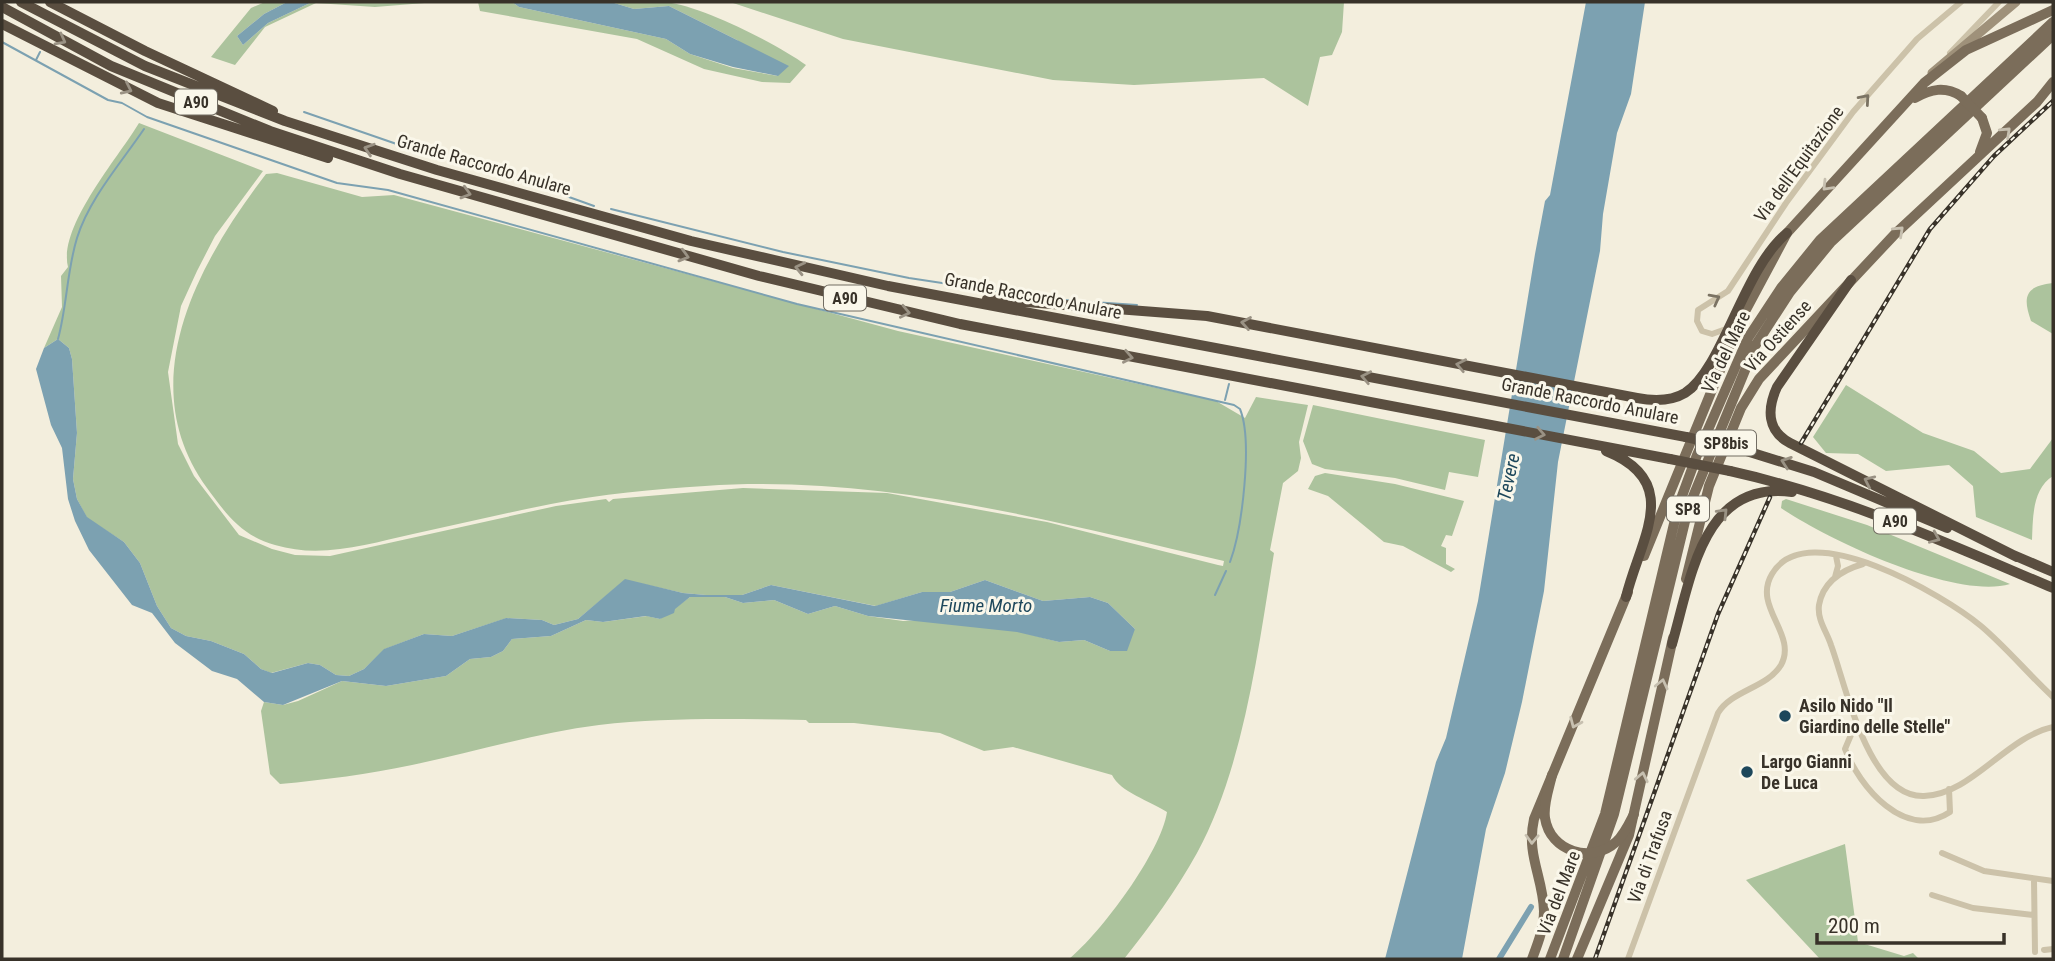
<svg xmlns="http://www.w3.org/2000/svg" width="2055" height="961" font-family="'Roboto Condensed',sans-serif">
	<style>
		.green { fill: #acc39d }
		.water { fill: #7ca1b1 }
		.lines { fill: none; stroke-linecap: round; stroke-linejoin: round }
		.stream { stroke: #7ca1b1; stroke-width: 2 }
		.canal { stroke: #7ca1b1; stroke-width: 6 }
		.street { stroke: #ccc2a9; stroke-width: 6 }
		.secondary { stroke: #9f917a; stroke-width: 9 }
		.primary { stroke: #7b6d5a; stroke-width: 10 }
		.highway { stroke: #5a4e40; stroke-width: 10 }
		.rail-casing { stroke: #383229; stroke-width: 4.5 }
		.rail { stroke: #faf7ea; stroke-width: 2; stroke-dasharray: 5; stroke-linecap: butt }
		.primary-bridge { stroke: #7b6d5a; stroke-width: 10 }
		.highway-bridge { stroke: #5a4e40; stroke-width: 10 }
		.oneway { stroke: #9a9284 }
		.oneway2 { stroke: #7b7363 }
		.oneway3 { stroke: #c7c0b0 }
		.poi-dot { fill: #1d475b; stroke: #faf7ea; stroke-width: 2.5 }
		.labels { text-anchor: middle; stroke-width: 6; stroke-linejoin: round; paint-order: stroke }
		.shield { fill: #faf7ea; stroke: #726d63; stroke-width: 2 }
		.shield-label { font-size: 16px; font-weight: bold; fill: #383229 }
		.street-label { font-size: 18px; fill: #383229; stroke: #faf7ea }
		.poi-label { font-size: 18px; font-weight: bold; fill: #383229; stroke: #faf7ea; text-anchor: start }
		.water-label { font-size: 19px; font-style: italic; fill: #1d475b; stroke: #faf7ea }
	</style>
	<rect width="100%" height="100%" fill="#f3eedd"/>
	<path class="green" d="M 265,2 L 287,2 L 264,14 L 237,36 L 243,45 L 268,23 L 312,2 L 437,2 L 375,7 L 316,3 L 265,27 L 235,65 L 211,57 L 251,8 Z
		M 478,2 L 512,2 L 519,7 L 666,39 L 690,54 L 733,68 L 778,76 L 737,40 L 669,6 L 634,9 L 611,2 C 629,2 648,0 666,2 C 702,6 777,44 806,65 L 790,83 L 762,82 L 704,69 L 637,39 L 480,11 Z
		M 730,2 L 1344,2 L 1342,32 L 1332,55 L 1320,57 L 1308,106 L 1264,78 L 1134,85 L 1053,80 L 843,39 Z
		M 139,123 L 263,171 L 215,236 L 197,271 L 181,306 L 168,372 L 178,444 L 194,476 L 239,535 L 272,549 L 295,555 L 330,556 L 556,506 L 606,499 L 609,502 L 613,499 L 743,488 L 887,493 L 1047,522 L 1218,565 L 1223,566 L 1224,561 C 1054,522 882,474 705,486 C 654,489 601,494 551,504 C 505,513 459,524 413,534 C 368,544 321,559 275,545 C 242,536 226,514 207,488 C 131,383 198,263 266,174 L 277,173 L 362,197 L 394,195 L 898,331 L 1216,401 L 1245,418 L 1256,397 L 1308,405 L 1299,442 L 1301,458 L 1298,471 L 1283,483 L 1270,550 L 1274,553 C 1258,649 1244,767 1197,853 C 1176,891 1151,925 1124,959 L 1069,959 C 1101,933 1161,852 1167,812 C 1150,801 1120,792 1112,775 L 1013,747 L 984,751 L 940,733 L 854,723 L 809,723 L 806,720 C 736,719 668,717 599,725 C 536,733 474,752 412,765 C 368,774 325,780 280,784 L 270,774 L 261,711 L 264,702 L 283,705 L 298,701 L 342,681 L 386,686 L 446,676 L 470,659 L 491,657 L 503,651 L 512,639 L 551,636 L 586,620 L 603,622 L 647,616 L 660,619 L 690,597 L 725,597 L 743,603 L 774,600 L 808,614 L 835,606 L 868,616 L 903,621 L 921,620 L 1017,631 L 1059,642 L 1084,640 L 1110,651 L 1135,629 L 1108,603 L 1090,597 L 1043,601 L 985,580 L 950,592 L 922,592 L 876,606 L 771,585 L 742,595 L 706,595 L 683,593 L 625,580 L 578,619 L 554,625 L 542,620 L 507,618 L 452,636 L 424,634 L 385,649 L 364,669 L 349,676 L 336,675 L 320,665 L 308,663 L 271,673 L 261,669 L 244,654 L 211,641 L 186,636 L 171,628 L 157,606 L 140,563 L 124,542 L 87,518 L 77,499 L 73,479 L 77,433 L 72,359 L 69,348 L 58,339 L 44,348 L 62,307 L 61,276 L 68,267 C 58,227 118,158 139,123 Z
		M 2053,283 L 2053,334 L 2031,321 C 2022,296 2026,286 2053,283 Z
		M 1846,385 L 1923,433 L 1974,451 L 2001,473 L 2030,469 L 2053,438 L 2053,476 C 2032,489 2033,518 2032,540 L 1976,517 L 1973,486 L 1949,465 L 1886,471 L 1858,454 L 1826,453 L 1813,437 Z
		M 1313,405 L 1485,440 L 1478,477 L 1449,472 L 1445,490 L 1395,478 L 1325,469 L 1312,464 L 1303,441 Z
		M 1325,473 L 1395,484 L 1464,501 L 1452,536 L 1446,535 L 1441,546 L 1446,548 L 1446,564 L 1455,569 L 1451,572 L 1403,546 L 1384,542 L 1328,496 L 1308,489 L 1315,476 Z
		M 1786,499 L 1867,525 L 2010,584 C 1955,600 1828,540 1781,508 L 1782,501 Z
		M 1845,844 L 1858,942 L 1904,956 L 1913,953 L 1919,959 L 1820,959 L 1746,880 Z"/>
	<path class="water" d="M 287,2 L 312,2 L 268,23 L 243,45 L 237,36 L 264,14 Z
		M 512,2 L 611,2 L 634,9 L 669,6 L 789,66 L 778,76 L 733,67 L 690,54 L 666,39 L 519,7 Z
		M 1586,2 L 1645,2 L 1631,94 L 1617,133 L 1603,214 L 1600,251 L 1558,462 L 1544,591 L 1522,702 L 1505,773 L 1486,829 L 1462,959 L 1385,959 L 1436,762 L 1446,738 L 1478,601 L 1535,254 L 1545,201 L 1550,195 Z
		M 58,339 L 69,348 L 72,359 L 77,433 L 73,479 L 77,499 L 87,517 L 124,542 L 140,563 L 157,606 L 171,628 L 186,636 L 211,641 L 244,654 L 261,669 L 272,673 L 308,663 L 320,665 L 336,675 L 349,676 L 364,669 L 384,649 L 424,634 L 452,636 L 506,618 L 542,620 L 554,625 L 578,619 L 625,579 L 683,593 L 706,595 L 742,595 L 771,585 L 875,606 L 922,592 L 950,592 L 985,580 L 1043,601 L 1090,597 L 1108,603 L 1135,629 L 1127,651 L 1110,651 L 1084,640 L 1059,642 L 1017,632 L 868,616 L 835,606 L 808,614 L 774,600 L 743,603 L 725,597 L 690,597 L 675,609 L 674,613 L 660,619 L 646,616 L 603,622 L 586,620 L 551,636 L 512,639 L 503,651 L 491,657 L 470,659 L 446,676 L 386,686 L 342,681 L 283,705 L 264,702 L 237,679 L 212,671 L 175,643 L 152,613 L 132,605 L 89,550 L 75,521 L 68,499 L 62,448 L 51,425 L 36,369 L 44,348 Z"/>
	<g class="lines">
		<path class="stream" d="M 2,42 L 108,100 L 122,103 L 147,117 L 337,183 L 388,190 L 797,304 L 1234,405 L 1240,409 C 1253,441 1242,530 1230,562
			M 36,60 L 40,52
			M 304,112 L 414,150
			M 544,188 L 594,206
			M 611,209 L 783,252 L 909,278 L 1048,299 L 1137,305
			M 58,339 C 67,306 67,270 77,238 C 89,199 121,163 144,129
			M 1225,400 L 1229,384
			M 1215,595 L 1226,571"/>
		<path class="canal" d="M 1499,959 L 1531,907"/>
		<path class="street" d="M 1950,53 L 1999,2
			M 1726,329 L 1712,334 L 1702,331 L 1697,321 L 1698,310 L 1728,291 L 1786,203 L 1853,112 L 1917,39 L 1961,2
			M 1863,564 C 1842,570 1823,582 1819,605 C 1817,620 1827,632 1831,645 C 1846,685 1868,798 1924,796 C 1971,795 2006,737 2053,727
			M 1835,577 L 1838,566 L 1836,556
			M 1856,723 L 1845,749 C 1859,786 1905,842 1950,812 L 1949,789
			M 1942,853 L 1984,871 L 2053,881
			M 2034,880 L 2035,952
			M 1932,895 L 1973,908 L 2033,915
			M 2044,950 L 2053,949
			M 1628,959 L 1718,713 C 1732,690 1767,688 1781,665 C 1798,634 1752,607 1772,574 C 1807,514 1945,596 1981,626 C 2007,648 2028,674 2053,697"/>
		<path class="secondary" d="M 1932,73 L 2016,2"/>
		<path class="primary" d="M 1915,98 C 1931,89 1945,86 1961,96
			M 1980,152 L 1987,133 L 1982,118
			M 1644,556 L 1741,319 L 1787,233 L 1924,83 L 1966,50 L 2053,10
			M 1686,579 L 1709,486 L 1741,408 L 1759,379 L 1895,234 L 2037,102 L 2053,82
			M 1532,959 C 1538,943 1544,928 1544,911 C 1543,877 1526,855 1534,819 L 1628,592
			M 1550,959 L 1605,814 L 1678,507 L 1697,455 L 1748,338 L 1781,288 L 1820,240 L 2053,22
			M 1563,959 L 1614,814 L 1688,509 L 1755,346 L 1790,292 L 1831,242 L 2053,35
			M 1577,959 L 1629,835 L 1673,638"/>
		<path class="highway" d="M 21,2 L 145,66 L 285,121 L 437,170 L 691,241 L 888,286 L 1686,437
			M 50,2 L 145,51 L 273,111
			M 2,7 L 111,66 L 270,131 L 400,174 L 759,276 L 960,324 L 1670,459
			M 2,24 L 158,103 L 328,158
			M 1851,280 L 1777,387 C 1767,409 1767,431 1790,443 L 2017,557
			M 987,299 L 1207,316 L 1637,398 C 1653,401 1670,402 1685,393 C 1723,369 1743,269 1787,233
			M 1740,449 L 1814,472 L 1947,528
			M 1606,451 C 1684,482 1640,539 1626,597
			M 1730,471 C 1843,496 1947,543 2053,588
			M 2011,554 L 2053,572
			M 1672,644 C 1691,579 1702,480 1792,492"/>
		<g class="rail-casing">
			<path id="rail" d="M 1801,443 L 1930,229 L 1994,156 L 2053,101
				M 1595,959 L 1718,614 L 1770,497"/>
		</g>
		<use href="#rail" class="rail"/>
		<path class="primary-bridge" d="M 1961,96 L 1982,118
			M 1552,775 C 1549,789 1543,804 1545,818 C 1550,852 1592,864 1616,842 C 1624,835 1629,824 1634,814"/>
		<path class="highway-bridge" d="M 1686,437 L 1740,449
			M 1670,459 L 1730,471"/>
	</g>
	<defs><path id="oneway-chevron" d="M-2-3.5L2.5 0L-2 3.5" fill="none" stroke-width="1.6" stroke-linecap="round" stroke-linejoin="round" transform="scale(1.75)"/></defs>
	<g class="oneway">
		<use href="#oneway-chevron" transform="translate(61 40) rotate(28)"/>
		<use href="#oneway-chevron" transform="translate(127 89) rotate(25)"/>
		<use href="#oneway-chevron" transform="translate(369 149) rotate(-162)"/>
		<use href="#oneway-chevron" transform="translate(466 193) rotate(16)"/>
		<use href="#oneway-chevron" transform="translate(684 256) rotate(16)"/>
		<use href="#oneway-chevron" transform="translate(800 268) rotate(-167)"/>
		<use href="#oneway-chevron" transform="translate(905 312) rotate(12)"/>
		<use href="#oneway-chevron" transform="translate(1246 323) rotate(-170)"/>
		<use href="#oneway-chevron" transform="translate(1128 357) rotate(11)"/>
		<use href="#oneway-chevron" transform="translate(1461 365) rotate(-169)"/>
		<use href="#oneway-chevron" transform="translate(1366 377) rotate(-169)"/>
		<use href="#oneway-chevron" transform="translate(1540 434) rotate(11)"/>
		<use href="#oneway-chevron" transform="translate(1786 462) rotate(-161)"/>
		<use href="#oneway-chevron" transform="translate(1869 481) rotate(-155)"/>
		<use href="#oneway-chevron" transform="translate(1723 513) rotate(-46)"/>
		<use href="#oneway-chevron" transform="translate(1935 538) rotate(23)"/>
	</g>
	<g class="oneway2">
		<use href="#oneway-chevron" transform="translate(1865 99) rotate(-49)"/>
		<use href="#oneway-chevron" transform="translate(1715 299) rotate(-28)"/>
	</g>
	<g class="oneway3">
		<use href="#oneway-chevron" transform="translate(2006 132) rotate(-43)"/>
		<use href="#oneway-chevron" transform="translate(1827 186) rotate(134)"/>
		<use href="#oneway-chevron" transform="translate(1899 231) rotate(-43)"/>
		<use href="#oneway-chevron" transform="translate(1662 684) rotate(-77)"/>
		<use href="#oneway-chevron" transform="translate(1575 723) rotate(113)"/>
		<use href="#oneway-chevron" transform="translate(1642 777) rotate(-78)"/>
		<use href="#oneway-chevron" transform="translate(1532 839) rotate(92)"/>
	</g>
	<g class="poi-dot">
		<circle cx="1785" cy="716" r="7"/>
		<circle cx="1747" cy="772" r="7"/>
	</g>
	<g class="labels">
		<g class="shield">
			<rect x="175" y="89.5" width="42" height="25" rx="5"/>
			<rect x="824" y="285.5" width="42" height="25" rx="5"/>
			<rect x="1696" y="430.5" width="60" height="25" rx="5"/>
			<rect x="1667" y="496.5" width="42" height="25" rx="5"/>
			<rect x="1874" y="508.5" width="42" height="25" rx="5"/>
		</g>
		<g class="shield-label">
			<text x="196" y="108">A90</text>
			<text x="845" y="304">A90</text>
			<text x="1726" y="449">SP8bis</text>
			<text x="1688" y="515">SP8</text>
			<text x="1895" y="527">A90</text>
		</g>
		<g class="street-label">
			<text transform="translate(1799 164) rotate(-54)" y="6">Via dell'Equitazione</text>
			<text transform="translate(484 165) rotate(16)" y="6">Grande Raccordo Anulare</text>
			<text transform="translate(1033 296) rotate(11)" y="6">Grande Raccordo Anulare</text>
			<text transform="translate(1778 336) rotate(-48)" y="6">Via Ostiense</text>
			<text transform="translate(1726 352) rotate(-64)" y="6">Via del Mare</text>
			<text transform="translate(1590 401) rotate(11)" y="6">Grande Raccordo Anulare</text>
			<text transform="translate(1650 857) rotate(-70)" y="6">Via di Trafusa</text>
			<text transform="translate(1559 893) rotate(-69)" y="6">Via del Mare</text>
		</g>
		<g class="poi-label">
			<text x="1799" y="712">Asilo Nido "Il<tspan x="1799" dy="21">Giardino delle Stelle"</tspan></text>
			<text x="1761" y="768">Largo Gianni<tspan x="1761" dy="21">De Luca</tspan></text>
		</g>
		<g class="water-label">
			<text transform="translate(1508 477) rotate(-78)" y="7">Tevere</text>
			<text x="986" y="612">Fiume Morto</text>
		</g>
	</g>
	<rect width="2055" height="961" fill="none" stroke="#383229" stroke-width="7"/>
	<path d="M1817 933v10h187v-10" fill="none" stroke="#383229" stroke-width="3.5"/>
	<text x="1828" y="933" font-size="21" fill="#383229" stroke="#faf7ea" stroke-width="5" paint-order="stroke">200 m</text>
</svg>
